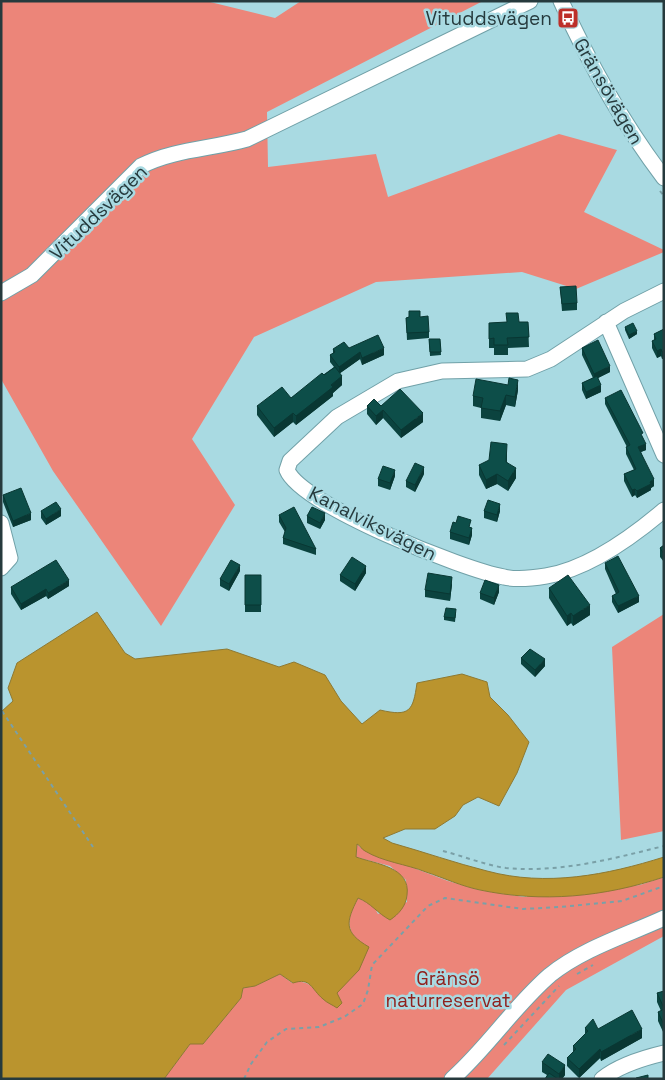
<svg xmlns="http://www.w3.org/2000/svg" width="665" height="1080" font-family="'Space Grotesk',sans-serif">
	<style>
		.green { fill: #ec8579 }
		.water { fill: #ba942e; stroke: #8e7932 }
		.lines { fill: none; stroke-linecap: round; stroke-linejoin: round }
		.minor-casing { stroke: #71a1a8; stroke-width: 17 }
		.path { stroke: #7aa0a7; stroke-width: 2; stroke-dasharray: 4 4; stroke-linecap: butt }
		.minor { stroke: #fff; stroke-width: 15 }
		.wall { fill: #0b433f }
		.shaded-wall { fill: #093733 }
		.building { fill: #0d4e49; stroke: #093733 }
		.labels { text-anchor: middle; stroke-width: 5; stroke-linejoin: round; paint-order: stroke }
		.poi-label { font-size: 19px; fill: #263a3d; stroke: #a9dae2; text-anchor: end }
		.street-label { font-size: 19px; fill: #263a3d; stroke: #a9dae2 }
		.park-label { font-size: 19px; fill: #90211d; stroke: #a9dae2 }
	</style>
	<rect width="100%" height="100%" fill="#a9dae2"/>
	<path class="green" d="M 1,1 L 206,1 L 275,18 L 301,1 L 483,1 L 267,112 L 268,167 L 376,154 L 388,197 L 559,134 L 617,150 L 584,212 L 664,250 L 664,252 L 576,289 L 522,272 L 376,282 L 254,337 L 192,439 L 235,505 L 161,626 L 53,471 L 1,379 Z
		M 664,614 L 664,831 L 621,840 L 612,647 Z
		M 357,844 L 361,848 L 448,881 L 479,890 L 524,897 L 640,885 L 664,877 L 664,936 L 566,990 L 487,1079 L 164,1079 L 190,1044 L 203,1044 L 241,998 L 243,988 L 255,986 L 280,974 L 292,983 C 308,978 314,989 324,1000 L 337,993 L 355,939 C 345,923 350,913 358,898 L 373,905 L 378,914 L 407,902 L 406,880 L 390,866 L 356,857 Z"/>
	<path class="water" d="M 97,612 L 125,653 L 135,659 L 227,649 L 279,667 L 294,662 L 325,675 L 341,701 L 362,724 L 380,710 C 410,717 413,711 417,683 L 462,674 L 487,682 L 490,697 L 508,715 L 529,742 L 517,773 L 499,806 L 478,797 L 463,805 L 455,816 L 435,829 L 405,829 L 383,838 L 392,843 C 424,852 455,863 487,871 C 546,887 607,875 664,857 L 664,877 C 604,897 542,903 480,890 C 461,886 444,878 426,872 C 406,864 383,862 365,851 C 361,849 360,845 357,844 L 356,857 C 376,864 411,867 407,895 C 406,906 399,914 390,920 C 377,913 371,903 358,898 C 346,922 343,932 369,947 L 359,970 L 337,993 L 342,1003 L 337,1008 C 333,1005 327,1003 323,999 C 311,989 311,977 293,983 L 280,974 L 255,986 L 243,988 L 241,998 L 203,1044 L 190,1044 L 164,1079 L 1,1079 L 1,712 L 13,701 L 8,688 L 17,663 Z"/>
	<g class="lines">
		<g class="minor-casing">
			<path id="minor" d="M 561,1 C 589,63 623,124 664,178
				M 664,291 L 624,311 L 551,359 L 527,369 L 442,371 L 398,381 L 337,417 L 290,461 L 287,470 C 301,505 464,570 504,577 C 516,580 534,578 546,576 C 588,569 631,538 664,510
				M 1,293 L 32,275 L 141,166 C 174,149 212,149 247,139 L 530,1
				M 606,322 L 664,455
				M 1,523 L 10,558 L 1,568
				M 452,1079 C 488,1047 514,1006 550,975 C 582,949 627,935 664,918
				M 602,1079 C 619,1065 643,1058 664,1053"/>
		</g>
		<path class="path" d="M 660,191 L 664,196
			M 2,711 L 93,847
			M 443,851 C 463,856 485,865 506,868 C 561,873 611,859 664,846
			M 577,974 L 593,965
			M 504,1045 L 559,986
			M 244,1079 L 251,1064 L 267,1042 L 286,1029 L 319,1027 L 344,1017 L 363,1004 L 368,990 L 372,965 L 428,906 L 445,898 L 523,909 L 560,907 L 622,901 L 664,886"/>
		<use href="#minor" class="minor"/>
	</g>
	<path class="wall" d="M 560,287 L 577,303 L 577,310 L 562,311 Z
		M 409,311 L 420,317 L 429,332 L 429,338 L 407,340 L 406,318 L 409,317 Z
		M 528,322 L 529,347 L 508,348 L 508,355 L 494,355 L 494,348 L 489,348 L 489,323 Z
		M 625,327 L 637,334 L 629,339 L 625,330 Z
		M 664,329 L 664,358 L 662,359 L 661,356 L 657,358 L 652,348 L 652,341 L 654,340 L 654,334 Z
		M 429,339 L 440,339 L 441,355 L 430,356 Z
		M 349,348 L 384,355 L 362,365 L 360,359 L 340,373 L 342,385 L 333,393 L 333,396 L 296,425 L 293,422 L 274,437 L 257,415 L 257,406 L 291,398 L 334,367 L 330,362 L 330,355 L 333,353 L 333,349 Z
		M 582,348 L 610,372 L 598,378 L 601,392 L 586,399 L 582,390 L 582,383 L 593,378 L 582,355 Z
		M 518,390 L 515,407 L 506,405 L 500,421 L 481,418 L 481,408 L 473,406 L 473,396 Z
		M 605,398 L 643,438 L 646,450 L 641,452 L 654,486 L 651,488 L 651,490 L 637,498 L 635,495 L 632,497 L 624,481 L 624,474 L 634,470 L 626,454 L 626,447 L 627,447 L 605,404 Z
		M 367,406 L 381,406 L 423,422 L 401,438 L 383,418 L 376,425 L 367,414 Z
		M 507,454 L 507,462 L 516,478 L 508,491 L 497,484 L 486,489 L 479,475 L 479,465 Z
		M 424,474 L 415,492 L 406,487 L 406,481 Z
		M 395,476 L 390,490 L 378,486 L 378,479 Z
		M 3,495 L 31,520 L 13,527 L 3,502 Z
		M 41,511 L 61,516 L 46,525 L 41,518 Z
		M 484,511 L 500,511 L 497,522 L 484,518 Z
		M 279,515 L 316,549 L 316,555 L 283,544 L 283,538 L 285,532 L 279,522 Z
		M 307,516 L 325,520 L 320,529 L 307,523 Z
		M 471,527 L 472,535 L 469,545 L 450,539 L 450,532 Z
		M 664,545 L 664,562 L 660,557 L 660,548 Z
		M 605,563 L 639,602 L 618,613 L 612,602 L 612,596 L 616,594 L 605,569 Z
		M 240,571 L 229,591 L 220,586 L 220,579 Z
		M 366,573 L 355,591 L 340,581 L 340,575 Z
		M 245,575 L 261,575 L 261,612 L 245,612 Z
		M 452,584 L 450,601 L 425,597 L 425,590 Z
		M 69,586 L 48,599 L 46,596 L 21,610 L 11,594 L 11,587 Z
		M 549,588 L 590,615 L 573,626 L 571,623 L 567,626 L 549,598 Z
		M 499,592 L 494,605 L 480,599 L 480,593 Z
		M 456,612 L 455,622 L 444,620 L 444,617 Z
		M 521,658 L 545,666 L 535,677 L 521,664 Z
		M 664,991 L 664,1034 L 658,1021 L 658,1012 L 661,1011 L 657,1002 L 657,993 Z
		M 585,1028 L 598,1029 L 642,1038 L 601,1061 L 600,1058 L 579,1078 L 567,1066 L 567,1058 L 573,1052 L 573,1046 L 585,1034 Z
		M 542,1062 L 565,1075 L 562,1079 L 545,1079 L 547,1075 L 542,1072 Z"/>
	<path class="shaded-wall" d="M 637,331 L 637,334 L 629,339 L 629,335 Z
		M 384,348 L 384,355 L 362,365 L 362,358 Z
		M 661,349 L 661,356 L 657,358 L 657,351 Z
		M 664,351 L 664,358 L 662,359 L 662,352 Z
		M 360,352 L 360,359 L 339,374 L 339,367 Z
		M 610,366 L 610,372 L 594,380 L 594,374 Z
		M 342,376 L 342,385 L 333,393 L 333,396 L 296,425 L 296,416 Z
		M 518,380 L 518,390 L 515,407 L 515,397 Z
		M 601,385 L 601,392 L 586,399 L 586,392 Z
		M 506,395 L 506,405 L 500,421 L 500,411 Z
		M 383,410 L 383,418 L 376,425 L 376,416 Z
		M 293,413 L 293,422 L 274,437 L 274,428 Z
		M 423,413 L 423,422 L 401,438 L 401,430 Z
		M 646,444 L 646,450 L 638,453 L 638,447 Z
		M 424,467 L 424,474 L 415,492 L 415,485 Z
		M 516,468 L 516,478 L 508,491 L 508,481 Z
		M 395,470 L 395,476 L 390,490 L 390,483 Z
		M 497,474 L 497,484 L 486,489 L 486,480 Z
		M 654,479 L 654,486 L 651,488 L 651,490 L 637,498 L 637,491 Z
		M 635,489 L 635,495 L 632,497 L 632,490 Z
		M 500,504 L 500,511 L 497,522 L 497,515 Z
		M 61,509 L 61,516 L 46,525 L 46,519 Z
		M 31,513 L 31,520 L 13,527 L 13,521 Z
		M 325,513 L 325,520 L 320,529 L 320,523 Z
		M 472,528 L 472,535 L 469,545 L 469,538 Z
		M 240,565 L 240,571 L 229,591 L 229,584 Z
		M 366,566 L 366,573 L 355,591 L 355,584 Z
		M 452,577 L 452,584 L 450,601 L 450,594 Z
		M 69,580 L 69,586 L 48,599 L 48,593 Z
		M 499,585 L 499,592 L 494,605 L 494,598 Z
		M 46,589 L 46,596 L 21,610 L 21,604 Z
		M 639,596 L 639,602 L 618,613 L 618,606 Z
		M 590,605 L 590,615 L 573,626 L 573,616 Z
		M 571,613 L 571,623 L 567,626 L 567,616 Z
		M 545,659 L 545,666 L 535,677 L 535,670 Z
		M 642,1029 L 642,1038 L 601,1061 L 601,1052 Z
		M 600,1049 L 600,1058 L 579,1078 L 579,1069 Z
		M 565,1065 L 565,1075 L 562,1079 L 559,1079 L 559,1074 Z"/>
	<path class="building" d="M 576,286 L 577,303 L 562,304 L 560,287 Z
		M 409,311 L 420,311 L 420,317 L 428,316 L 429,332 L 407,333 L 406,318 L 409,317 Z
		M 506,313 L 518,313 L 519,322 L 528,322 L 529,337 L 507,338 L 508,345 L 494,345 L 494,338 L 489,339 L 489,323 L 507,322 Z
		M 633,323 L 637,331 L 629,335 L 625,327 Z
		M 664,329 L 664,351 L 662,352 L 661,349 L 657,351 L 652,341 L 656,339 L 654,334 Z
		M 378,335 L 384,348 L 362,358 L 360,352 L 339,367 L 330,355 L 335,352 L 333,349 L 344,342 L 349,348 Z
		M 429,339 L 440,339 L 441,352 L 430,352 Z
		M 598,340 L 610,366 L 594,374 L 582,348 Z
		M 335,367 L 342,376 L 331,385 L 333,387 L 296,416 L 293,413 L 274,428 L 257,406 L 282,387 L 291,398 L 322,373 L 324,375 Z
		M 597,376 L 601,385 L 586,392 L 582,383 Z
		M 509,378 L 518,380 L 515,397 L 506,395 L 500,411 L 481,408 L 483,398 L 473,396 L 476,379 L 508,385 Z
		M 400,389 L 423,413 L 401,430 L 383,410 L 376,416 L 367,406 L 374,399 L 381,406 Z
		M 621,390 L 643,433 L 641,434 L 646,444 L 638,447 L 654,479 L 650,482 L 651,484 L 637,491 L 635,489 L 632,490 L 624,474 L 636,469 L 626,447 L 630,445 L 605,398 Z
		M 491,442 L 507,444 L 506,462 L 516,468 L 508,481 L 497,474 L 486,480 L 479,465 L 489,460 Z
		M 415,463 L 424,467 L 415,485 L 406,481 Z
		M 383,466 L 395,470 L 390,483 L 378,479 Z
		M 21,488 L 31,513 L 13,521 L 3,495 Z
		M 488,500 L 500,504 L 497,515 L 484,511 Z
		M 56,502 L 61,509 L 46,519 L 41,511 Z
		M 294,507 L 316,549 L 283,538 L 286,528 L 279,515 Z
		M 312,507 L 325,513 L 320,523 L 307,516 Z
		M 458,516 L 471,520 L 469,527 L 472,528 L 469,538 L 450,532 L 453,522 L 456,523 Z
		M 664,545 L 664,554 L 660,548 Z
		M 618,556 L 639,596 L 618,606 L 612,596 L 619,592 L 605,563 Z
		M 352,557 L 366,566 L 355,584 L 340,575 Z
		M 56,560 L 69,580 L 48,593 L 46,589 L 21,604 L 11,587 Z
		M 231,560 L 240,565 L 229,584 L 220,579 Z
		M 428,573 L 452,577 L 450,594 L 425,590 Z
		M 245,575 L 261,575 L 261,605 L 245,605 Z
		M 568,575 L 590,605 L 573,616 L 571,613 L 567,616 L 549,588 Z
		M 485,580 L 499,585 L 494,598 L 480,593 Z
		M 446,608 L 456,609 L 455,618 L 444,617 Z
		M 530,649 L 545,659 L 535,670 L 521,658 Z
		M 664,991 L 664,1008 L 657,993 Z
		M 664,1009 L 664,1025 L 658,1012 Z
		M 632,1010 L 642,1029 L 601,1052 L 600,1049 L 579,1069 L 567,1058 L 576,1049 L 573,1046 L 588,1031 L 585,1028 L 593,1019 L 598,1029 Z
		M 548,1054 L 565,1065 L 559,1074 L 542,1062 Z
		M 549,1073 L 558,1079 L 545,1079 Z
		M 648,1075 L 648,1079 L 636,1079 L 636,1078 Z"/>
	<defs>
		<g id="bus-square" transform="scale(1.125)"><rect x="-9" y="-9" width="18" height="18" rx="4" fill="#bd2f29" stroke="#a9dae2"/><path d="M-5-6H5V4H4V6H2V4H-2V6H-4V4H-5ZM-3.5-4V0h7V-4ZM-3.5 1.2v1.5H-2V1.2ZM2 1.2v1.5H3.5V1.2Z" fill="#fff"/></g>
	</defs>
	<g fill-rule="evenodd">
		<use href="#bus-square" x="568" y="18"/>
	</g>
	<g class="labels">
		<g class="poi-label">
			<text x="552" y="25">Vituddsvägen</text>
		</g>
		<g class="street-label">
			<text transform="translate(609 91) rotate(60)" y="7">Gränsövägen</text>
			<text transform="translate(98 212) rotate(-44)" y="7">Vituddsvägen</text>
			<text transform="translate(373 523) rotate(27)" y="7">Kanalviksvägen</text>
		</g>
		<g class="park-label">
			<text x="448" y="985">Gränsö<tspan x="448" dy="22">naturreservat</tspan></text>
		</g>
	</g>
	<rect width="665" height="1080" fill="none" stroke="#263a3d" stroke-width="5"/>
</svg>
